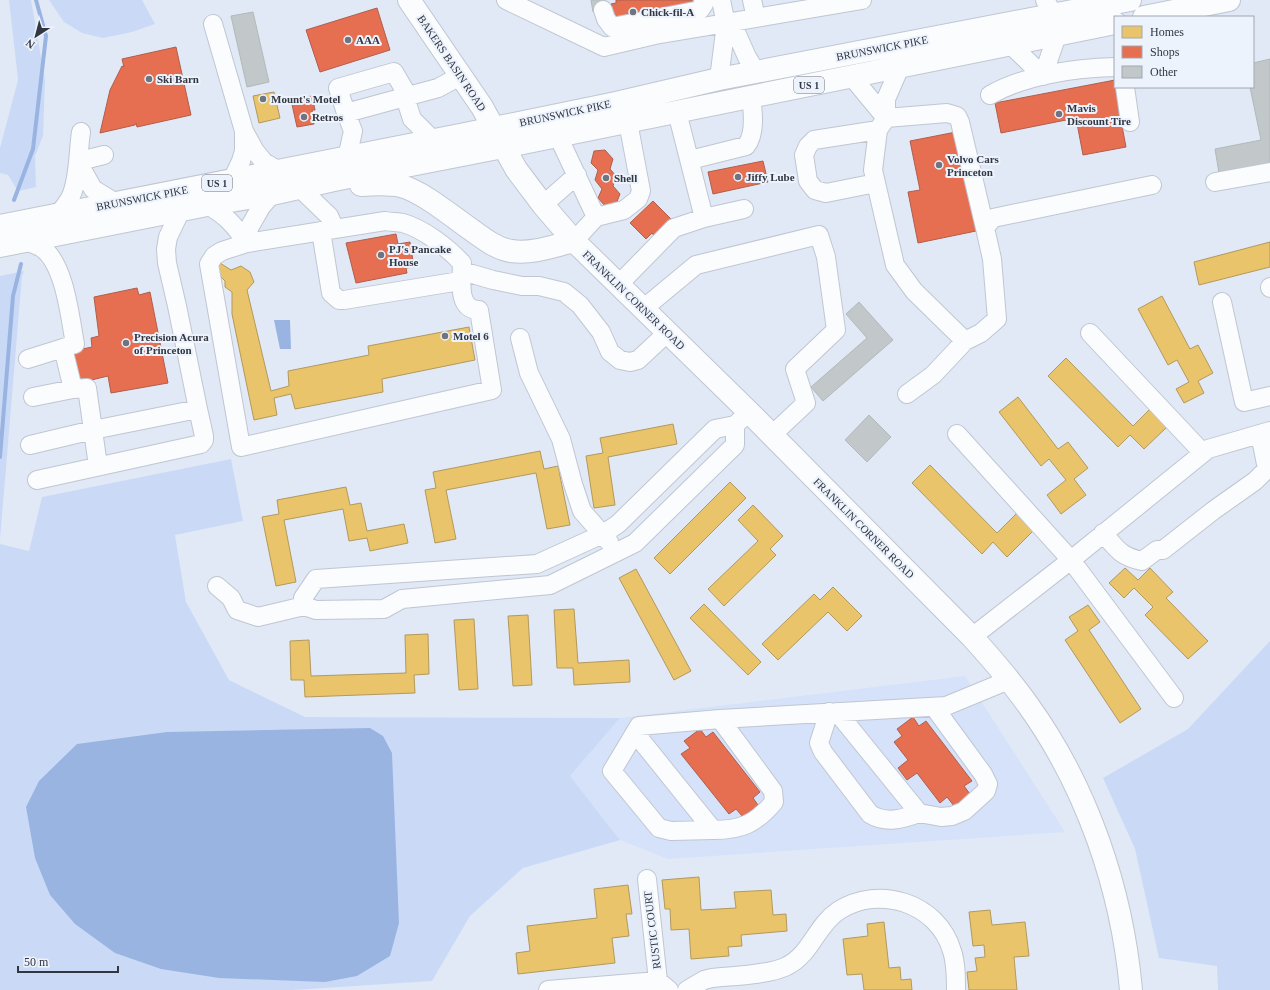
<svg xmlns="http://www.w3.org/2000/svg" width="1270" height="990" font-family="'Times New Roman',serif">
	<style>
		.built { fill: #d5e2f9 }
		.green { fill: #cadaf6 }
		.water { fill: #9ab4e2 }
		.homes { fill: #e9c46a; stroke: #b2995d }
		.shops { fill: #e76f51; stroke: #b05e4c }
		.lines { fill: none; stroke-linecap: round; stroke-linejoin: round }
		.stream { stroke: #9ab4e2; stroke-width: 4 }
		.building { fill: #c2c8c9; stroke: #b2b9ba }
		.minor-casing { stroke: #c0c6d1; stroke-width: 20 }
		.major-casing { stroke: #c0c6d1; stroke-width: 24 }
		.highway-casing { stroke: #c0c6d1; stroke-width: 24 }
		.minor { stroke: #fafcfe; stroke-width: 18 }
		.major { stroke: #fafcfe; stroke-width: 22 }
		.highway { stroke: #fafcfe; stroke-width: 22 }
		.poi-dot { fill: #6f7580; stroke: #edf3fd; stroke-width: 1.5 }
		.labels { text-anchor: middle; stroke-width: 4; stroke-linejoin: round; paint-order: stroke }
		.shield { fill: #edf3fd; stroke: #696f79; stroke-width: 1 }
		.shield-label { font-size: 10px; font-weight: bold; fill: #313640 }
		.poi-label { font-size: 11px; font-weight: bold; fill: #313640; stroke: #edf3fd; text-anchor: start }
		.street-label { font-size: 11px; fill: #313640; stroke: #edf3fd }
	</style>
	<rect width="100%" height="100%" fill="#e1e9f6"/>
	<path class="built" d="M 965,676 L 1065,832 L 668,859 L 620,840 L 570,776 L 620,718 Z"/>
	<path class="green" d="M 9,0 L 31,0 L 45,80 L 43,136 L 35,156 L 36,187 L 18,191 L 8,175 L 0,173 L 0,148 L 18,80 Z
		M 49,0 L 142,0 L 155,24 L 132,32 L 103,38 L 82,33 L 64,22 Z
		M 24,271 L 22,276 L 0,540 L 0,276 Z
		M 231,459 L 243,521 L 175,535 L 186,602 L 229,680 L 305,717 L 620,718 L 570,776 L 620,840 L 523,868 L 470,916 L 432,981 L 293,990 L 0,990 L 0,544 L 29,551 L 42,497 Z
		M 1270,641 L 1270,990 L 1218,990 L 1217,966 L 1159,958 L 1135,849 L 1103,778 L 1188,729 Z"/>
	<path class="water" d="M 274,320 L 290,320 L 291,349 L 280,349 Z
		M 370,728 L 383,736 L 392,753 L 399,923 L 390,956 L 357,976 L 325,982 L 219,978 L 161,969 L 115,953 L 75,924 L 50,895 L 35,858 L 26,807 L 39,781 L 77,744 L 167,732 Z"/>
	<path class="homes" d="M 274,92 L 280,118 L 259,123 L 253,96 Z
		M 1270,242 L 1270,267 L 1199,285 L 1194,262 Z
		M 220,263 L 231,270 L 241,266 L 250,272 L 254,282 L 247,290 L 271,391 L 289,386 L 288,371 L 369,355 L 368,346 L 469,327 L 475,360 L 382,379 L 383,392 L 295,409 L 291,394 L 274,398 L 277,415 L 254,420 L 232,314 L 232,292 L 225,287 L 225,281 L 215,271 Z
		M 1162,296 L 1190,349 L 1198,345 L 1213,373 L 1198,381 L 1204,393 L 1184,403 L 1176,389 L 1189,382 L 1177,360 L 1168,365 L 1138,309 Z
		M 1066,358 L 1133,426 L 1150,409 L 1167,427 L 1144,449 L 1130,435 L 1118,447 L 1048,376 Z
		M 1018,397 L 1058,449 L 1068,442 L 1088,468 L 1074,479 L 1086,495 L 1061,514 L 1047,495 L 1066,480 L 1049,459 L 1041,466 L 999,412 Z
		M 673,424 L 677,444 L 608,457 L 615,505 L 594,508 L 586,456 L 603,453 L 600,438 Z
		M 540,451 L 544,469 L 558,466 L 570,525 L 547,529 L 536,473 L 446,490 L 456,539 L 435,543 L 425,490 L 436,488 L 433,472 Z
		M 930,465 L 997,533 L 1018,512 L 1035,529 L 1007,557 L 993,542 L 982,554 L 912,483 Z
		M 730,482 L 746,498 L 670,574 L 654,558 Z
		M 346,487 L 350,505 L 361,503 L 367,531 L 404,524 L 408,543 L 370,551 L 367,538 L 349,541 L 343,509 L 284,520 L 296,582 L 276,586 L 262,517 L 279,514 L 277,500 Z
		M 753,505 L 783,536 L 770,549 L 776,555 L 724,606 L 708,589 L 758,541 L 738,520 Z
		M 1125,568 L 1138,580 L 1150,568 L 1173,592 L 1166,598 L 1208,641 L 1188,659 L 1145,615 L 1153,607 L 1134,588 L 1124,598 L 1109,583 Z
		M 636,569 L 691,671 L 674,680 L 619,578 Z
		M 833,587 L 862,616 L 847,631 L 828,612 L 778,660 L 762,644 L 814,594 L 820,600 Z
		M 704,604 L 761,662 L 748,675 L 690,618 Z
		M 1088,605 L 1100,622 L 1089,630 L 1141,709 L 1120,723 L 1065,640 L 1078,631 L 1069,617 Z
		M 574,609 L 578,663 L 629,660 L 630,682 L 574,685 L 573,668 L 557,668 L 554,610 Z
		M 528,615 L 532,685 L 513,686 L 508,616 Z
		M 474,619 L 478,689 L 459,690 L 454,620 Z
		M 428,634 L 429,674 L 414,675 L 415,693 L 305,697 L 304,680 L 291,680 L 290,641 L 309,640 L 311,676 L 406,673 L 405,635 Z
		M 699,877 L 701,910 L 736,908 L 734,892 L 771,890 L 773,915 L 786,914 L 787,931 L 741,935 L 742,946 L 728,947 L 729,956 L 691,959 L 689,929 L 671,930 L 670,909 L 665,909 L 662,880 Z
		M 628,885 L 632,914 L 626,914 L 629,936 L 612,938 L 615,963 L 518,974 L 516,953 L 530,951 L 527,926 L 597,918 L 594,889 Z
		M 990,910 L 992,925 L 1025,922 L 1029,956 L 1014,957 L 1017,990 L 969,990 L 967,972 L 977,971 L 975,958 L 985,957 L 984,945 L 973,946 L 969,912 Z
		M 884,922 L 889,968 L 900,967 L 901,980 L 911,979 L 912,990 L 864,990 L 862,974 L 847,975 L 843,939 L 868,936 L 867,924 Z"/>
	<path class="shops" d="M 616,0 L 692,0 L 693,4 L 614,20 L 611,4 L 616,3 Z
		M 377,8 L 390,50 L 320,72 L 306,30 Z
		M 176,47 L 191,115 L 137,127 L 136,123 L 135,125 L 100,133 L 110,90 L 122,66 L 124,67 L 122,59 Z
		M 1115,80 L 1115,87 L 1116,87 L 1121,110 L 1119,110 L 1126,147 L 1083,155 L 1076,118 L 1001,133 L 995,103 Z
		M 312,96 L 315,110 L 312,110 L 314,124 L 297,127 L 291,100 Z
		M 956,132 L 976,231 L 918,243 L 908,192 L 920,190 L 910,141 Z
		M 605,150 L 613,159 L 610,169 L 616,176 L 613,186 L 620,194 L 616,204 L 605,206 L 598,198 L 602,189 L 595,180 L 598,170 L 591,163 L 594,151 Z
		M 763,161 L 768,182 L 713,194 L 708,172 Z
		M 653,201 L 672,220 L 655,237 L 652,233 L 646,239 L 630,223 Z
		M 396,234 L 398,244 L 410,242 L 414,267 L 406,268 L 407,273 L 356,283 L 346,243 Z
		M 137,288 L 139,295 L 150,292 L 168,383 L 111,393 L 108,376 L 79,383 L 73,351 L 92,347 L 91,338 L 99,336 L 94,297 Z
		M 913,717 L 919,726 L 926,721 L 972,781 L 964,786 L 970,794 L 954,806 L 947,797 L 940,803 L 917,773 L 907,780 L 898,768 L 908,760 L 894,742 L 902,736 L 897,729 Z
		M 700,729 L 706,737 L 713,732 L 760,792 L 753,798 L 758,805 L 743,817 L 736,809 L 729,814 L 681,754 L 690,748 L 684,741 Z"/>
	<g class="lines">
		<path class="stream" d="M 14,200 L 33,149 L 46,36 L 36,0
			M 0,457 L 13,296 L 21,264"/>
	</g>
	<path class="building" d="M 591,0 L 605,0 L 607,10 L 593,12 Z
		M 253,12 L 269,82 L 247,87 L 231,16 Z
		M 1270,59 L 1270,163 L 1219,173 L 1215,149 L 1261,140 L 1250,87 L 1253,87 L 1253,63 Z
		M 859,302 L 893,340 L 823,401 L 811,387 L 867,338 L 846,314 Z
		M 869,415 L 891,437 L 867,462 L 845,440 Z"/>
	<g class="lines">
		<g class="minor-casing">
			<path id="minor" d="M 506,0 L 604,47 L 655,35 L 862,0
				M 752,0 L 756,18
				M 1045,0 L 1054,15
				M 603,10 L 606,19 L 612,27 L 700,10 L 704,4 L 703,0
				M 213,24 L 244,131 L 255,151 L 264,162 L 279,171
				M 726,24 L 735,30 L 747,57 L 756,72
				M 1010,44 L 1043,76
				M 900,67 L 886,99 L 886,118 L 878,130 L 873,170 L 895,265 L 914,291 L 965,341 L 981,333 L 997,319 L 992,259 L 985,228 L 993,218 L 1152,185
				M 1043,76 L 1057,35
				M 852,77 L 886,118
				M 719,79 L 726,24 L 721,0
				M 1125,87 L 1130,122
				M 990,95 C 1025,75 1075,68 1115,67
				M 408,96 L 394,72 L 338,88 L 346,113 L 438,88 L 462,75
				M 405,97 L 412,119 L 433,140
				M 677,112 L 704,218
				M 346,113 L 353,131 L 347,158
				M 886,118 L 947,113 L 957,116 L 960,122 L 985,228
				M 558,136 L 596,217
				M 690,160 L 746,146 C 756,134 753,111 751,97
				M 79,164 L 93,189 L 116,203
				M 79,164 L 88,159 L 104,155
				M 232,180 L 241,161 L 244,151 L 244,131
				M 1215,182 L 1270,172
				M 876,183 L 826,193 L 815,190 L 808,181 L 804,155 L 808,146 L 814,140 L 878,130
				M 303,191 L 329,216 L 335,229
				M 207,205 C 226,215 235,226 247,243
				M 543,205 L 577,175
				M 58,215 C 62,209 68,203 71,196 C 79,178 78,151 81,132
				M 385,221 C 391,222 398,222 403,223 C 424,229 448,248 462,263 C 462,278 456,310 479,310 L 492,390 L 241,447 L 209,264 L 214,256 L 222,251 L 247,243 Z
				M 321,231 L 331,293 L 339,300 L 344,300 L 460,281
				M 25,241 C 30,243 37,245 42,248 C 65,264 70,318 75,344 L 63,348 L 73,389 L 87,388 L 93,430 L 198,409 L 177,306 L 167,263 L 166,249 L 168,237 L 181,210
				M 574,241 L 596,217 L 624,210 L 638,199 L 641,191 L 628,122
				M 247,243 L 249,228 L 261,207 L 272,194
				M 462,271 L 493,280 L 522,286 L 539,286 L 564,292 L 580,305 L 601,332 L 610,352 L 620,360 L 630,362 L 638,360 L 668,332
				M 618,285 L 674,228 L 704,218 L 744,209
				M 1270,287 L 1270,288
				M 1222,302 L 1244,402 L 1270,396
				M 643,309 L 696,265 L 819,235 L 826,257 L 836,330 L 795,369 L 806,403 L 772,435
				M 1090,333 L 1203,453
				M 520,338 L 529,373 L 561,439 L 573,484 L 582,511 L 609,542
				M 28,359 L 63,348
				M 907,394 L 933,375 L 965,341
				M 33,397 L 73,389
				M 735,425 L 735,445 L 635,543 L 550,585 L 402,599 L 384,609 L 316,610 L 304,606 L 303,598 L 316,579 L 537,564 L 603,534 L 618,524 L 715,429 L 735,425 L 749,412
				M 957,434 L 1071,560 L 1174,698
				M 30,445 L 93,430 L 98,466
				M 37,480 L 201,444 L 204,440 L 204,436 L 198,409
				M 1103,533 C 1118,550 1120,556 1142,561 L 1157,550 L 1163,550 L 1214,510 L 1255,481 L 1267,469 L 1260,434
				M 217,586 L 231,598 L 237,610 L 258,617 L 304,606
				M 972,637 L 1071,560 L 1208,449 L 1270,431
				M 829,712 L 819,743 L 823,752 L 870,814 C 886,824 903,819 919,813
				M 837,712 L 919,813 L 941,817 L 952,816 L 964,811 L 986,791 L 988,784 L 983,774 L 934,707
				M 635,733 L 713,830 C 742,830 755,824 774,802 L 773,791 L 720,719
				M 713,830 L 671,831 L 659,828 L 612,771 L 639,726 L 720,719 L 946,706 L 1009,680
				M 647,879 L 658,981
				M 548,990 L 658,981 L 669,990
				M 687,990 L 704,980 L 712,978 C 731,976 770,975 787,966 C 811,954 816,926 838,911 C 879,884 938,903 952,951 C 956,963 956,977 956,990"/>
		</g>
		<g class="major-casing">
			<path id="major" d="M 409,0 L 482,107 L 516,169 L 543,205 L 574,241 L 749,412 L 972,637 C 992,659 1011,681 1028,705 C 1087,787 1122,889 1131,990"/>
		</g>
		<g class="highway-casing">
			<path id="highway" d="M 1144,17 L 1229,0
				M 361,185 C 375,184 388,183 401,186 C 422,191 454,218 473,231 C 484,239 497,249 511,251 C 533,254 553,246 574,241
				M 0,226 L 465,134 L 616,103 L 719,79 L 1130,0
				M 0,246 L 207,205 L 272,194 L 334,180 L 503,147 L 1115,23"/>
		</g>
		<use href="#minor" class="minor"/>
		<use href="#major" class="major"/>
		<use href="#highway" class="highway"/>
	</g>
	<g class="poi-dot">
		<circle cx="633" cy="12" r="4"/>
		<circle cx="348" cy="40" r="4"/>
		<circle cx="149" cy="79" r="4"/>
		<circle cx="263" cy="99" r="4"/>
		<circle cx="1059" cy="114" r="4"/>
		<circle cx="304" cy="117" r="4"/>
		<circle cx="939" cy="165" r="4"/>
		<circle cx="738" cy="177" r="4"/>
		<circle cx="606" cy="178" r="4"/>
		<circle cx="381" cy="255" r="4"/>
		<circle cx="445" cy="336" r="4"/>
		<circle cx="126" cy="343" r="4"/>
	</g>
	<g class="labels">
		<g class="shield">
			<rect x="794" y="77" width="30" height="16" rx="3"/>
			<rect x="202" y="175" width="30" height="16" rx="3"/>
		</g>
		<g class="shield-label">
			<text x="809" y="89">US 1</text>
			<text x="217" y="187">US 1</text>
		</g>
		<g class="poi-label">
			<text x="641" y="16">Chick-fil-A</text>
			<text x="356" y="44">AAA</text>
			<text x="157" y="83">Ski Barn</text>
			<text x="271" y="103">Mount's Motel</text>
			<text x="1067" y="112">Mavis<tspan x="1067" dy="13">Discount Tire</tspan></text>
			<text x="312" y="121">Retros</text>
			<text x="947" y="163">Volvo Cars<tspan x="947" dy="13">Princeton</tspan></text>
			<text x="746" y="181">Jiffy Lube</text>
			<text x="614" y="182">Shell</text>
			<text x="389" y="253">PJ's Pancake<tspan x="389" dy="13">House</tspan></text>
			<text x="453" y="340">Motel 6</text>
			<text x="134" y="341">Precision Acura<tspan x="134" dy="13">of Princeton</tspan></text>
		</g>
		<g class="street-label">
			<text transform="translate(882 48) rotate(-11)" y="4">BRUNSWICK PIKE</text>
			<text transform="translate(452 63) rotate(56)" y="4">BAKERS BASIN ROAD</text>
			<text transform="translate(565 113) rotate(-12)" y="4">BRUNSWICK PIKE</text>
			<text transform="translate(142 198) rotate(-11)" y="4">BRUNSWICK PIKE</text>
			<text transform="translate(634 300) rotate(44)" y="4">FRANKLIN CORNER ROAD</text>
			<text transform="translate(864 528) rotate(45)" y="4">FRANKLIN CORNER ROAD</text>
			<text transform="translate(652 930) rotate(-97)" y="4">RUSTIC COURT</text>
		</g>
	</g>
	<rect x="1114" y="16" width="140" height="72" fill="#edf3fd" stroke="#a2a7b1"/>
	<rect x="1122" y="26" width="20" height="12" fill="#e9c46a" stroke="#a2a7b1"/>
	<text x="1150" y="36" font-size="12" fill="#313640">Homes</text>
	<rect x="1122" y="46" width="20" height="12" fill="#e76f51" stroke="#a2a7b1"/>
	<text x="1150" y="56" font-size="12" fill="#313640">Shops</text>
	<rect x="1122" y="66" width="20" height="12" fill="#c2c8c9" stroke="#a2a7b1"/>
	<text x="1150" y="76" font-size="12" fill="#313640">Other</text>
	<g transform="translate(36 36) rotate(216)" stroke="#edf3fd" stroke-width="3" paint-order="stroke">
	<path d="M0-3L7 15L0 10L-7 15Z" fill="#313640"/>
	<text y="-6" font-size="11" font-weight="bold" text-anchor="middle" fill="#313640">N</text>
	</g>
	<path d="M18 966v6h100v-6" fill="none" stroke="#313640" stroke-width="2"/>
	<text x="24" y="966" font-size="12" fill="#313640" stroke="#edf3fd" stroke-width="3" paint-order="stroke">50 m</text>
</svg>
